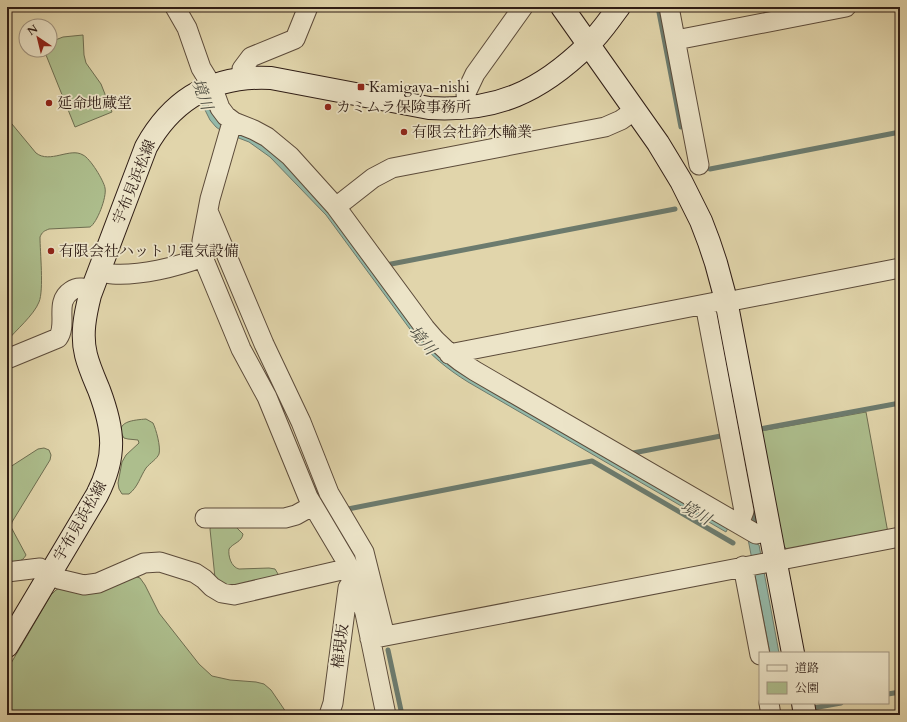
<svg xmlns="http://www.w3.org/2000/svg" width="907" height="722" font-family="Cardo,'Noto Serif JP',serif">
	<style>
		.green { fill: #adbe8d; stroke: #6e6e51 }
		.water { fill: #94b9a9; stroke: #6c7b6e }
		.lines { fill: none; stroke-linecap: round; stroke-linejoin: round }
		.stream { stroke: #6c7b6e; stroke-width: 5 }
		.street-casing { stroke: #5c4b3a; stroke-width: 21 }
		.secondary-casing { stroke: #2f1d15; stroke-width: 24 }
		.street { stroke: #ece4c8; stroke-width: 19 }
		.secondary { stroke: #ece4c8; stroke-width: 22 }
		.poi-dot { fill: #8f2418; stroke: #ece4c8; stroke-width: 1.5 }
		.labels { text-anchor: middle; stroke-width: 3.5; stroke-linejoin: round; paint-order: stroke }
		.poi-label { font-size: 15px; fill: #2f1d15; stroke: #ece4c8; text-anchor: start }
		.street-label { font-size: 15px; fill: #2f1d15; stroke: #ece4c8 }
		.water-label { font-size: 16px; font-style: italic; fill: #4d4c41; stroke: #ece4c8 }
	</style>
	<rect width="100%" height="100%" fill="#e1d5ab"/>
	<filter id="stains"><feTurbulence type="fractalNoise" baseFrequency=".005" numOctaves="4"/><feColorMatrix values="0 0 0 0 .2 0 0 0 0 .09 0 0 0 0 .02 0 0 0 .5 -.17"/></filter>
	<radialGradient id="worn" r=".72"><stop offset=".6" stop-color="#630" stop-opacity="0"/><stop offset="1" stop-color="#630" stop-opacity=".3"/></radialGradient>
	<path class="green" d="M 83,35 L 84,55 L 86,63 L 101,84 L 112,112 L 75,127 L 44,50 L 50,50 L 50,42 L 63,37 Z
		M 7,118 L 36,153 C 50,164 70,147 83,155 C 90,158 104,181 105,188 C 107,197 97,223 90,227 L 49,229 C 44,231 42,232 40,237 C 40,252 44,290 39,302 C 34,315 16,330 7,341 Z
		M 866,412 L 888,533 L 790,551 L 783,546 L 761,431 Z
		M 146,419 L 153,423 C 156,429 161,447 159,454 C 157,459 150,463 146,468 C 140,477 138,487 129,494 L 122,494 L 119,489 L 118,483 L 122,462 L 126,455 L 139,443 L 138,440 L 128,439 L 124,438 C 113,421 135,420 146,419 Z
		M 44,448 L 49,450 L 51,455 L 50,460 L 12,522 L 11,527 L 26,555 C 22,563 14,562 7,563 L 7,469 L 38,449 Z
		M 234,525 L 243,534 C 242,542 233,543 229,549 C 228,556 231,567 239,569 L 269,568 L 275,569 L 278,574 L 276,580 L 234,590 L 215,578 L 210,529 L 211,526 Z
		M 131,575 L 140,578 L 145,585 L 159,613 L 199,664 L 212,676 L 230,680 L 256,682 L 264,684 L 271,690 L 288,715 L 7,714 L 7,670 L 51,595 L 56,590 L 62,587 Z"/>
	<path class="water" d="M 209,95 L 209,104 L 210,111 L 220,123 L 225,128 L 238,132 L 262,144 L 284,162 L 329,212 L 418,333 L 728,528 L 726,532 L 468,382 C 447,369 430,355 415,336 L 326,215 L 270,157 L 249,142 L 223,132 L 216,127 L 210,120 L 200,100 Z
		M 748,539 L 759,545 L 779,653 L 770,653 Z"/>
	<g class="lines">
		<path class="stream" d="M 658,7 L 681,127
			M 710,169 L 900,132
			M 386,265 L 675,209
			M 760,429 L 900,403
			M 633,453 L 726,435
			M 752,506 L 754,524
			M 348,509 L 592,461 L 733,543
			M 388,650 L 402,715
			M 888,694 L 900,692
			M 813,708 L 841,703"/>
		<g class="street-casing">
			<path id="street" d="M 175,7 L 187,28 L 201,68 L 212,86 L 220,108 L 226,116 L 234,122 L 254,130 L 267,137 L 290,156 L 336,207 L 425,328 C 439,346 455,359 475,371 L 756,534 L 770,531
				M 669,7 L 699,165
				M 676,40 L 846,7
				M 243,78 L 242,69 L 251,57 L 295,39 L 308,7
				M 467,108 L 466,93 L 475,74 L 523,7
				M 234,122 L 231,126 L 210,199 L 202,241 L 202,255 L 241,349 L 267,397 L 308,497 L 346,561 L 354,578 L 365,613 L 386,715
				M 336,207 L 373,178 L 392,168 L 605,127 L 621,120 L 635,110
				M 208,211 L 264,344 L 301,422 L 329,493 L 364,552 L 385,636
				M 100,270 C 103,271 108,274 112,274 C 140,276 177,267 203,257
				M 726,302 L 900,268
				M 705,304 L 744,511 L 739,524
				M 449,354 L 726,300
				M 7,359 L 58,338 C 68,324 54,302 71,291 C 78,286 84,288 92,291
				M 205,518 L 285,518 L 296,515 L 312,506
				M 743,566 L 760,655
				M 7,572 L 40,568 L 59,579 L 84,585 L 98,583 L 144,563 L 160,562 L 195,573 L 204,579 L 212,587 L 222,593 L 234,595 L 350,568
				M 370,639 L 900,537
				M 769,703 L 771,715
				M 329,715 L 333,703 L 348,588 L 354,578"/>
		</g>
		<g class="secondary-casing">
			<path id="secondary" d="M 562,7 L 658,143 L 681,181 L 701,221 L 709,242 L 716,263 L 726,300 L 793,653
				M 7,646 L 97,495 C 117,456 114,430 99,390 C 94,378 89,367 86,355 C 81,335 85,315 90,295 L 146,147 C 173,98 215,75 271,78 L 429,108 C 496,112 540,92 588,45 C 600,34 609,20 619,7
				M 803,703 L 805,715"/>
		</g>
		<use href="#street" class="street"/>
		<use href="#secondary" class="secondary"/>
	</g>
	<g class="poi-dot">
		<rect x="357" y="83" width="8" height="8" rx="2"/>
		<circle cx="49" cy="103" r="4"/>
		<circle cx="328" cy="107" r="4"/>
		<circle cx="404" cy="132" r="4"/>
		<circle cx="51" cy="251" r="4"/>
	</g>
	<g class="labels">
		<g class="poi-label">
			<text x="369" y="92">Kamigaya-nishi</text>
			<text x="57" y="108">延命地蔵堂</text>
			<text x="336" y="112">カミムラ保険事務所</text>
			<text x="412" y="137">有限会社鈴木輪業</text>
			<text x="59" y="256">有限会社ハットリ電気設備</text>
		</g>
		<g class="street-label">
			<text transform="translate(134 182) rotate(-68)" y="5">宇布見浜松線</text>
			<text transform="translate(80 521) rotate(-60)" y="5">宇布見浜松線</text>
			<text transform="translate(340 646) rotate(-83)" y="5">権現坂</text>
		</g>
		<g class="water-label">
			<text transform="translate(203 94) rotate(70)" y="6">境川</text>
			<text transform="translate(423 340) rotate(50)" y="6">境川</text>
			<text transform="translate(696 512) rotate(30)" y="6">境川</text>
		</g>
	</g>
	<rect width="907" height="722" fill="none" stroke="#e1d5ab" stroke-width="24"/>
	<rect x="8" y="8" width="891" height="706" fill="none" stroke="#2f1d15" stroke-width="2"/>
	<rect x="12" y="12" width="883" height="698" fill="none" stroke="#2f1d15"/>
	<rect x="759" y="652" width="130" height="52" fill="#ece4c8" stroke="#a09480"/>
	<rect x="767" y="665" width="20" height="6" fill="#ece4c8" stroke="#a09480"/>
	<text x="795" y="672" font-size="12" fill="#2f1d15">道路</text>
	<rect x="767" y="682" width="20" height="12" fill="#adbe8d" stroke="#a09480"/>
	<text x="795" y="692" font-size="12" fill="#2f1d15">公園</text>
	<g transform="translate(38 38) rotate(325)"><circle r="19" fill="#ece4c8" stroke="#a09480"/>
	<path d="M0-3L7 15L0 10L-7 15Z" fill="#8f2418"/>
	<text y="-6" font-size="11" font-weight="bold" text-anchor="middle" fill="#2f1d15">N</text>
	</g>
	<rect width="100%" height="100%" filter="url(#stains)"/>
	<rect width="100%" height="100%" fill="url(#worn)"/>
</svg>
